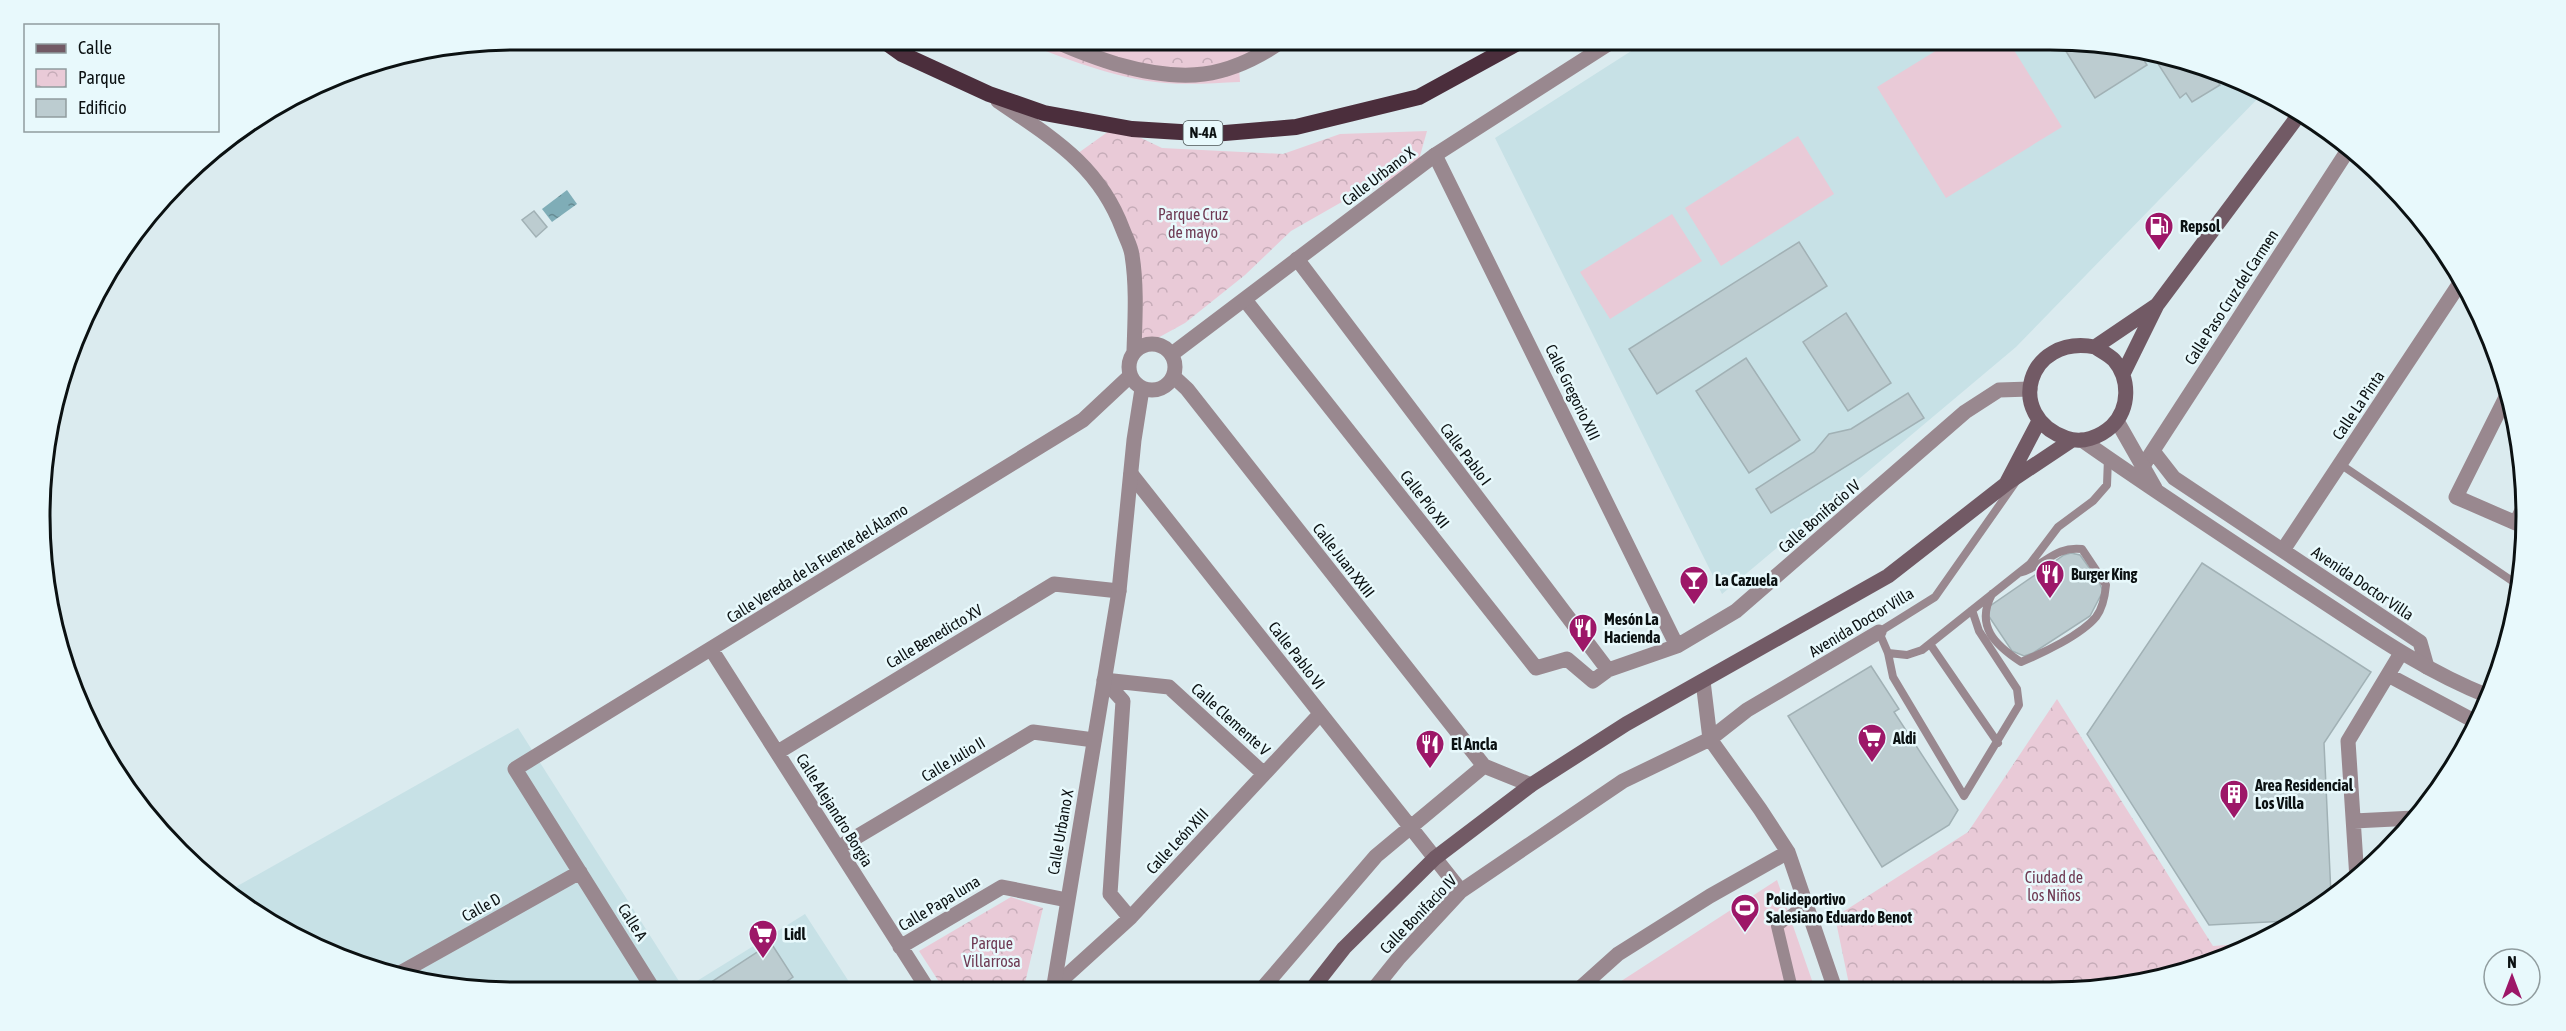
<svg xmlns="http://www.w3.org/2000/svg" width="2566" height="1031" font-family="'Asap Condensed',sans-serif">
	<style>
		.built { fill: #c7e1e6 }
		.park { fill: url(#park-crowns) }
		.pitch { fill: #e9cad7 }
		.water { fill: url(#water-ripples) }
		.building { fill: #bcccd0; stroke: #a1b1b5; stroke-width: 1.5 }
		.lines { fill: none; stroke-linecap: round; stroke-linejoin: round }
		.service { stroke: #99888f; stroke-width: 8 }
		.pedestrian { stroke: #99888f; stroke-width: 12 }
		.minor { stroke: #99888f; stroke-width: 15 }
		.tertiary { stroke: #99888f; stroke-width: 15 }
		.secondary { stroke: #725a65; stroke-width: 15 }
		.trunk { stroke: #4b2e3c; stroke-width: 16 }
		.labels { text-anchor: middle; stroke-width: 5; stroke-linejoin: round; paint-order: stroke }
		.shield { fill: #e8f9fc; stroke: #4d5758; stroke-width: 1.5 }
		.shield-label { font-size: 15px; font-weight: bold; fill: #0b1112 }
		.street-label { font-size: 16px; fill: #0b1112; stroke: #e8f9fc }
		.park-label { font-size: 16px; fill: #6e3a53; stroke: #e8f9fc }
		.poi-label { font-size: 16px; font-weight: bold; fill: #0b1112; stroke: #e8f9fc; text-anchor: start }
		.rim { fill: none; stroke: #0b1112; stroke-width: 3 }
	</style>
	<defs>
		<pattern id="park-crowns" width="20" height="18" patternUnits="userSpaceOnUse" patternTransform="scale(1.5)"><rect width="20" height="18" fill="#e9cad7"/><path d="M2 6a3 3 0 1 1 6 0M12 15a3 3 0 1 1 6 0" fill="none" stroke="#c6acb8"/></pattern>
		<pattern id="water-ripples" width="26" height="14" patternUnits="userSpaceOnUse" patternTransform="scale(1.5)"><rect width="26" height="14" fill="#7fadb7"/><path d="M2 4q2-2 4 0t4 0M15 11q2-2 4 0t4 0" fill="none" stroke="#668b93"/></pattern>
	</defs>
	<rect width="100%" height="100%" fill="#dbebef"/>
	<path class="built" d="M 1650,39 L 2050,39 L 2203,64 L 2264,92 L 2016,347 L 1722,594 L 1495,138 Z
		M 518,728 L 684,989 L 805,914 L 855,991 L 515,992 L 363,967 L 225,893 Z"/>
	<path class="park" d="M 1014,39 L 1272,39 L 1239,67 L 1240,82 C 1215,83 1190,85 1165,83 C 1114,79 1062,57 1014,39 Z
		M 1116,126 L 1162,148 L 1283,154 L 1340,134 L 1427,131 L 1416,170 L 1340,203 L 1291,231 L 1245,275 L 1185,323 L 1134,351 L 1136,302 L 1117,213 L 1074,156 Z
		M 2057,699 L 2213,946 L 2254,943 L 2233,956 L 2113,988 L 1850,989 L 1835,917 L 1968,832 Z
		M 1011,897 L 1043,908 L 1023,991 L 945,991 L 919,951 Z"/>
	<path class="pitch" d="M 1955,39 L 2007,39 L 2062,127 L 1946,198 L 1877,87 Z
		M 1798,136 L 1834,194 L 1721,266 L 1685,208 Z
		M 1672,214 L 1702,261 L 1610,319 L 1580,272 Z
		M 1777,880 L 1815,989 L 1611,989 L 1612,987 Z"/>
	<path class="water" d="M 567,190 L 577,204 L 552,222 L 542,209 Z"/>
	<path class="building" d="M 2059,40 L 2140,54 L 2147,65 L 2095,98 Z
		M 2153,56 L 2203,64 L 2220,72 L 2214,76 L 2220,85 L 2192,102 L 2186,93 L 2180,98 Z
		M 534,211 L 547,227 L 536,237 L 522,220 Z
		M 1799,242 L 1827,286 L 1657,394 L 1629,349 Z
		M 1846,313 L 1891,383 L 1848,411 L 1803,342 Z
		M 1746,358 L 1800,440 L 1749,473 L 1696,391 Z
		M 1908,393 L 1924,418 L 1771,513 L 1756,489 L 1814,452 L 1829,434 L 1851,429 Z
		M 2071,553 L 2080,555 L 2098,580 L 2103,591 L 2090,616 L 2033,653 L 2024,656 L 2012,651 L 1988,615 L 1990,606 L 2064,555 Z
		M 2202,563 L 2371,672 L 2324,743 L 2331,895 L 2290,921 L 2209,925 L 2087,734 Z
		M 1871,666 L 1899,709 L 1894,712 L 1958,810 L 1949,825 L 1882,867 L 1788,716 Z
		M 771,943 L 793,977 L 782,985 L 786,991 L 696,992 Z"/>
	<g class="lines">
		<path class="service" d="M 2340,464 L 2521,587
			M 1992,594 C 1975,626 1995,645 2021,662 C 2043,653 2081,635 2096,617 C 2103,608 2105,596 2106,585 L 2082,549 C 2053,546 2046,566 2019,573
			M 1972,610 L 1979,631 L 2017,689 L 2019,705 L 1964,796 L 1893,677 L 1888,653 L 1879,632 L 1935,597 L 2015,483
			M 1930,644 L 1998,743
			M 1888,653 L 1907,655 L 1922,650 L 2030,564 L 2058,527 L 2093,501 L 2107,485 L 2108,458"/>
		<path class="pedestrian" d="M 1792,989 L 1777,926 L 1807,903"/>
		<path class="minor" d="M 1052,39 C 1073,50 1094,57 1116,64 C 1183,83 1227,80 1285,39
			M 1435,155 L 1677,646
			M 1297,259 L 1608,670
			M 1245,300 L 1536,668 L 1567,659 L 1593,681 L 1608,670 L 1677,646 L 1736,611 L 1965,412 L 1999,390 L 2030,389
			M 1174,377 L 1187,389 L 1484,766
			M 2510,389 L 2456,497 L 2516,523
			M 2153,451 L 2174,478 L 2420,642 L 2427,667
			M 2143,466 L 2350,147
			M 1131,474 L 1461,891
			M 2525,526 L 2516,523 L 2525,504
			M 2283,550 L 2462,280
			M 711,649 L 929,991
			M 2388,675 L 2476,722
			M 1104,680 L 1123,701 L 1110,894 L 1130,918
			M 1104,680 L 1169,687 L 1264,774
			M 1703,681 L 1710,739 L 1760,809 L 1788,852 L 1835,989
			M 778,752 L 1054,584 L 1119,591
			M 2354,821 L 2414,818
			M 838,848 L 1033,732 L 1094,740
			M 2357,879 L 2348,741 L 2401,653
			M 900,947 L 1002,887 L 1067,900
			M 400,973 L 580,872
			M 1054,987 L 1130,918 L 1320,714
			M 1579,989 L 1618,954 L 1710,896 L 1788,852
			M 1261,990 L 1376,856 L 1484,766 L 1531,785
			M 1373,990 L 1398,959 L 1461,891 L 1623,781 L 1710,739 L 1747,710 L 1879,632
			M 655,992 L 515,769 L 1083,420 L 1130,376"/>
		<path class="tertiary" d="M 998,101 C 1052,138 1099,165 1123,230 C 1126,238 1131,247 1132,255 C 1137,287 1135,319 1134,351
			M1129 367a23 23 0 1 1 46 0a23 23 0 1 1-46 0Z
			M 1172,354 L 1435,155 L 1616,39
			M 2117,421 L 2155,488
			M 2082,440 C 2156,492 2231,541 2307,591 C 2365,629 2422,670 2488,696
			M 1053,991 L 1119,591 L 1134,440 L 1142,389"/>
		<path class="secondary" d="M 2095,347 C 2101,351 2109,355 2114,360 C 2130,379 2130,408 2112,426 C 2100,437 2082,444 2066,438 C 2004,416 2027,334 2095,347 L 2157,305
			M 2123,374 L 2157,305 L 2301,112
			M 2007,482 L 2039,421
			M 1311,990 L 1344,948 L 1435,858 L 1531,785 L 1626,724 L 1888,576 L 2006,484 L 2072,440"/>
		<path class="trunk" d="M 881,39 L 902,54 L 989,94 L 1044,113 L 1132,129 L 1213,134 L 1296,127 L 1419,97 L 1525,39"/>
	</g>
	<defs>
		<g id="fuel-pin" transform="scale(1.5)"><path d="M0 17L-7.5 6A9.5 9.5 0 1 1 7.5 6Z" fill="#9d1768" stroke="#e8f9fc"/><path d="M-5.5-6h7V0h2V4h1.3V-2.5L3-4.5l.8-.8L6-3V5H2.5V1h-1V6h-7ZM-4.2-4.7v3.2H.2V-4.7Z" fill="#fff"/></g>
		<g id="restaurant-pin" transform="scale(1.5)"><path d="M0 17L-7.5 6A9.5 9.5 0 1 1 7.5 6Z" fill="#9d1768" stroke="#e8f9fc"/><path d="M-5-6h1v4h1v-4h1v4h1v-4h1v5L-1.5 .5V6h-2V.5L-5-1ZM5-6V6H3V1.5H1.5Q1.5-4 5-6Z" fill="#fff"/></g>
		<g id="bar-pin" transform="scale(1.5)"><path d="M0 17L-7.5 6A9.5 9.5 0 1 1 7.5 6Z" fill="#9d1768" stroke="#e8f9fc"/><path d="M-6-5H6L.8 .8V4.5H3.5V6h-7V4.5H-.8V.8Z" fill="#fff"/></g>
		<g id="supermarket-pin" transform="scale(1.5)"><path d="M0 17L-7.5 6A9.5 9.5 0 1 1 7.5 6Z" fill="#9d1768" stroke="#e8f9fc"/><path d="M-6-5.5h2.5l.6 2H6L4.5 2H-2.5L-4.4-4H-6ZM-1.5 3.2a1.3 1.3 0 1 0 .1 0ZM3 3.2a1.3 1.3 0 1 0 .1 0Z" fill="#fff"/></g>
		<g id="building-pin" transform="scale(1.5)"><path d="M0 17L-7.5 6A9.5 9.5 0 1 1 7.5 6Z" fill="#9d1768" stroke="#e8f9fc"/><path d="M-4-6H4V6H1V3H-1V6H-4ZM-2.5-4.3h1.7v1.8h-1.7ZM.8-4.3h1.7v1.8H.8ZM-2.5-1h1.7V.8h-1.7ZM.8-1h1.7V.8H.8Z" fill="#fff"/></g>
		<g id="stadium-pin" transform="scale(1.5)"><path d="M0 17L-7.5 6A9.5 9.5 0 1 1 7.5 6Z" fill="#9d1768" stroke="#e8f9fc"/><path d="M0-5a6.5 5 0 1 0 0 10a6.5 5 0 1 0 0-10ZM-3.5-1.8h7v3.6h-7Z" fill="#fff"/></g>
	</defs>
	<g fill-rule="evenodd">
		<use href="#fuel-pin" x="2159" y="226"/>
		<use href="#restaurant-pin" x="2050" y="574"/>
		<use href="#bar-pin" x="1694" y="580"/>
		<use href="#restaurant-pin" x="1583" y="628"/>
		<use href="#supermarket-pin" x="1872" y="738"/>
		<use href="#restaurant-pin" x="1430" y="744"/>
		<use href="#building-pin" x="2234" y="794"/>
		<use href="#stadium-pin" x="1745" y="908"/>
		<use href="#supermarket-pin" x="763" y="934"/>
	</g>
	<g class="labels">
		<rect class="shield" x="1183.5" y="121" width="39" height="24" rx="4.5"/>
		<g class="shield-label">
			<text x="1203" y="138">N-4A</text>
		</g>
		<g class="street-label">
			<text transform="translate(1378 176) rotate(-37)" y="6">Calle Urbano X</text>
			<text transform="translate(2231 297) rotate(-57)" y="6">Calle Paso Cruz del Carmen</text>
			<text transform="translate(1573 392) rotate(64)" y="6">Calle Gregorio XIII</text>
			<text transform="translate(2358 405) rotate(-56)" y="6">Calle La Pinta</text>
			<text transform="translate(1466 454) rotate(53)" y="6">Calle Pablo I</text>
			<text transform="translate(1425 499) rotate(52)" y="6">Calle Pío XII</text>
			<text transform="translate(1819 516) rotate(-41)" y="6">Calle Bonifacio IV</text>
			<text transform="translate(1344 560) rotate(52)" y="6">Calle Juan XXIII</text>
			<text transform="translate(817 563) rotate(-32)" y="6">Calle Vereda de la Fuente del Álamo</text>
			<text transform="translate(2363 583) rotate(34)" y="6">Avenida Doctor Villa</text>
			<text transform="translate(1861 622) rotate(-31)" y="6">Avenida Doctor Villa</text>
			<text transform="translate(934 636) rotate(-31)" y="6">Calle Benedicto XV</text>
			<text transform="translate(1297 655) rotate(52)" y="6">Calle Pablo VI</text>
			<text transform="translate(1231 719) rotate(42)" y="6">Calle Clemente V</text>
			<text transform="translate(953 759) rotate(-31)" y="6">Calle Julio II</text>
			<text transform="translate(835 810) rotate(58)" y="6">Calle Alejandro Borgia</text>
			<text transform="translate(1060 832) rotate(-80)" y="6">Calle Urbano X</text>
			<text transform="translate(1177 841) rotate(-47)" y="6">Calle León XIII</text>
			<text transform="translate(939 903) rotate(-31)" y="6">Calle Papa luna</text>
			<text transform="translate(481 907) rotate(-29)" y="6">Calle D</text>
			<text transform="translate(1418 914) rotate(-46)" y="6">Calle Bonifacio IV</text>
			<text transform="translate(633 922) rotate(58)" y="6">Calle A</text>
		</g>
		<g class="park-label">
			<text x="1193" y="220">Parque Cruz<tspan x="1193" dy="18">de mayo</tspan></text>
			<text x="2054" y="883">Ciudad de<tspan x="2054" dy="18">los Niños</tspan></text>
			<text x="992" y="949">Parque<tspan x="992" dy="18">Villarrosa</tspan></text>
		</g>
		<g class="poi-label">
			<text x="2180" y="232">Repsol</text>
			<text x="2071" y="580">Burger King</text>
			<text x="1715" y="586">La Cazuela</text>
			<text x="1604" y="625">Mesón La<tspan x="1604" dy="18">Hacienda</tspan></text>
			<text x="1893" y="744">Aldi</text>
			<text x="1451" y="750">El Ancla</text>
			<text x="2255" y="791">Area Residencial<tspan x="2255" dy="18">Los Villa</tspan></text>
			<text x="1766" y="905">Polideportivo<tspan x="1766" dy="18">Salesiano Eduardo Benot</tspan></text>
			<text x="784" y="940">Lidl</text>
		</g>
	</g>
	<path d="M0 0H2566V1031H0ZM516 50H2050A466 466 0 0 1 2516 516V516A466 466 0 0 1 2050 982H516A466 466 0 0 1 50 516V516A466 466 0 0 1 516 50Z" fill="#e8f9fc" fill-rule="evenodd"/>
	<path class="rim" d="M516 50H2050A466 466 0 0 1 2516 516V516A466 466 0 0 1 2050 982H516A466 466 0 0 1 50 516V516A466 466 0 0 1 516 50Z"/>
	<rect x="24" y="24" width="195" height="108" fill="#e8f9fc" stroke="#909c9e" stroke-width="1.5"/>
	<rect x="36" y="44" width="30" height="9" fill="#725a65" stroke="#909c9e" stroke-width="1.5"/>
	<text x="78" y="54" font-size="18" fill="#0b1112">Calle</text>
	<rect x="36" y="69" width="30" height="18" fill="url(#park-crowns)" stroke="#909c9e" stroke-width="1.5"/>
	<text x="78" y="84" font-size="18" fill="#0b1112">Parque</text>
	<rect x="36" y="99" width="30" height="18" fill="#bcccd0" stroke="#909c9e" stroke-width="1.5"/>
	<text x="78" y="114" font-size="18" fill="#0b1112">Edificio</text>
	<g transform="translate(2512 977)"><circle r="28" fill="#e8f9fc" stroke="#909c9e" stroke-width="1.5"/>
	<path d="M0-4.5L10 22L0 15L-10 22Z" fill="#9d1768"/>
	<text y="-9" font-size="16" font-weight="bold" text-anchor="middle" fill="#0b1112">N</text>
	</g>
</svg>
